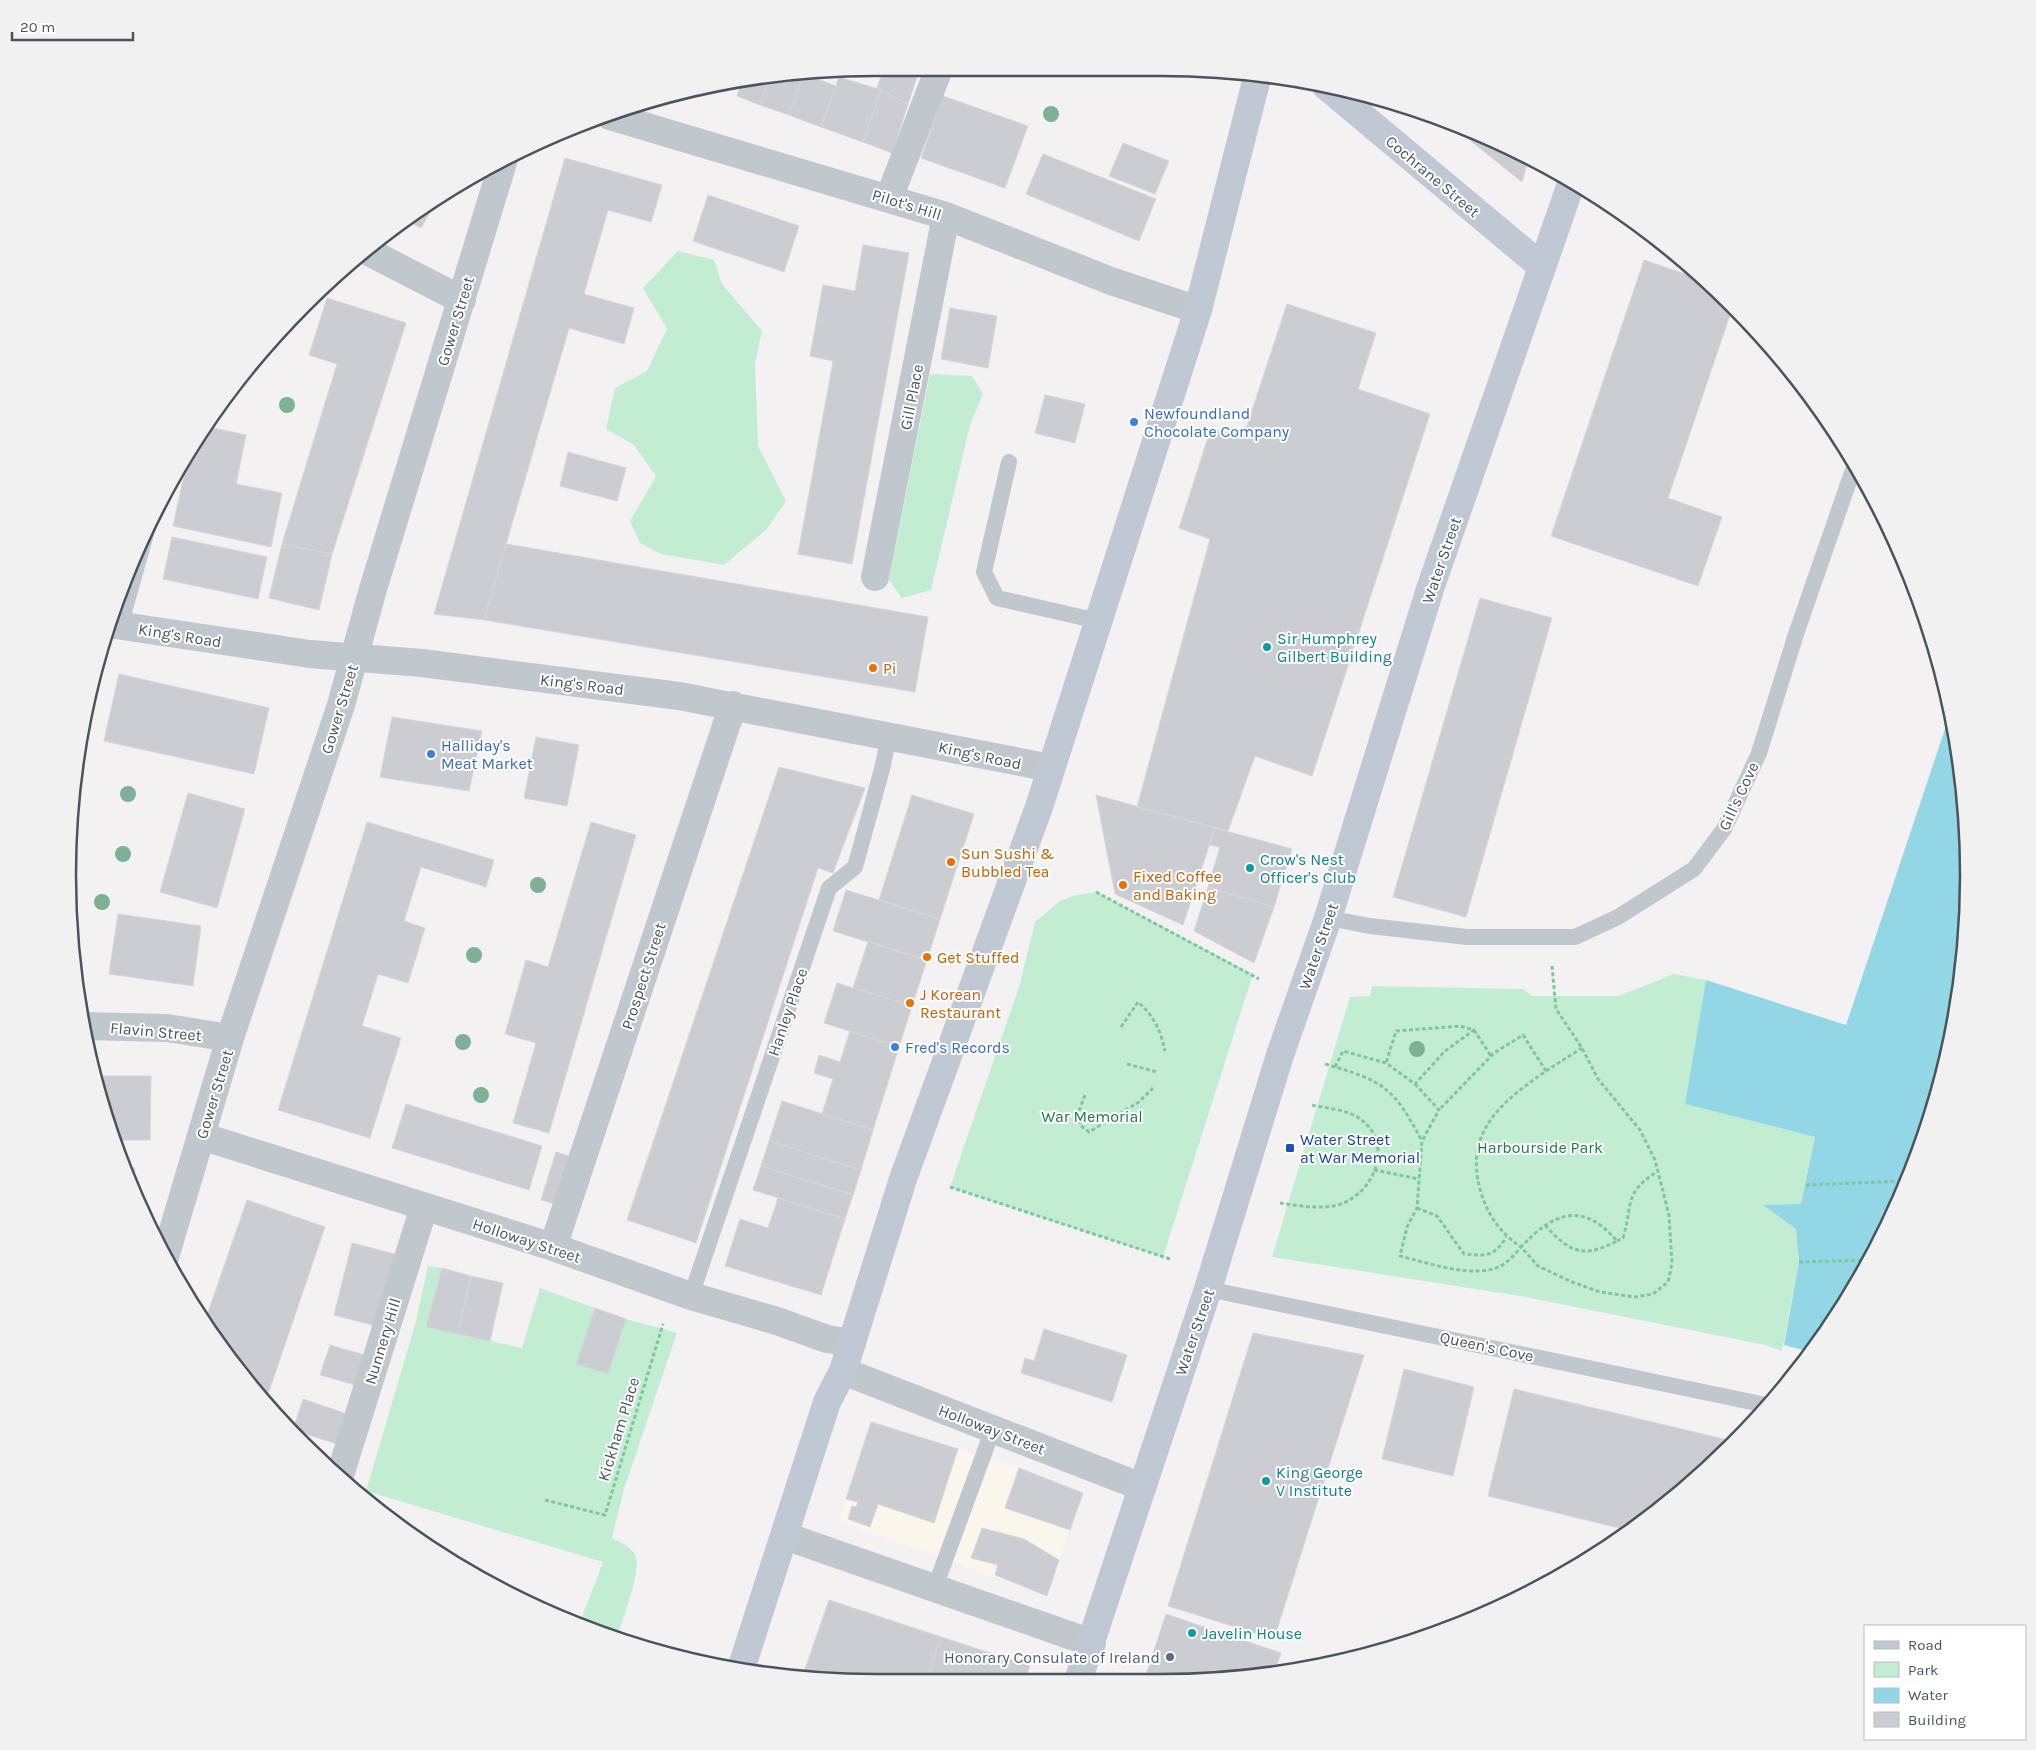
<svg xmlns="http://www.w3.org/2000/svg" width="2036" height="1750" font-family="Karla,sans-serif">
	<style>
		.commercial { fill: #fbf6ec }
		.green { fill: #c3edd2 }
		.water { fill: #93d7e6 }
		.building { fill: #cbcdd3; stroke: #d5d7db }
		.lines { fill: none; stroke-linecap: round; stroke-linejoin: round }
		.path { stroke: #7dc8a1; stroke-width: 3; stroke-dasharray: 4 2.5; stroke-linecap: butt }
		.lane { stroke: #c0c8ce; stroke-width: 16 }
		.street { stroke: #c0c8ce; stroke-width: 28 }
		.secondary { stroke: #c0c9d3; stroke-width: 28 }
		.tree { fill: #7eb095 }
		.shop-dot { fill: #3f7fe0; stroke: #fff; stroke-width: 2 }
		.culture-dot { fill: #0f9aa8; stroke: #fff; stroke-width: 2 }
		.food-dot { fill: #e8710a; stroke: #fff; stroke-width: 2 }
		.transit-dot { fill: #1a4fb4; stroke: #fff; stroke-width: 2 }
		.service-dot { fill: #5c6f8a; stroke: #fff; stroke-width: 2 }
		.labels { text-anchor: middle; stroke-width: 4; stroke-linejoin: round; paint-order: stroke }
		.street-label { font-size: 16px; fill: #4a545d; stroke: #fff }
		.shop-label { font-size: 16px; fill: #366cbe; stroke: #fff; text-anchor: start }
		.culture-label { font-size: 16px; fill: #0d838f; stroke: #fff; text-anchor: start }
		.food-label { font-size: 16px; fill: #c56008; stroke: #fff; text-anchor: start }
		.park-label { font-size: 16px; fill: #1e7a4a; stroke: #fff }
		.transit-label { font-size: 16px; fill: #164399; stroke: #fff; text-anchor: start }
		.service-label { font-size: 16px; fill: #4e5e75; stroke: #fff; text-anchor: end }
		.rim { fill: none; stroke: #4a545d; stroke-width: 2.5 }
	</style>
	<rect width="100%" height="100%" fill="#f3f1f1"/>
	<path class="commercial" d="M 871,1422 L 1019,1468 L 1083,1493 L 1047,1596 L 839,1521 Z"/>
	<path class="green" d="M 678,251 L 714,260 L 722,284 L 762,331 L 755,363 L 758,446 L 786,501 L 767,529 L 724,565 L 661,554 L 640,543 L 630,521 L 656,476 L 634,445 L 606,429 L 615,388 L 647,371 L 667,329 L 643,288 Z
		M 930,374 L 972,376 L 983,394 L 970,425 L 931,590 L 902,598 L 889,580 Z
		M 1096,892 L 1253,974 L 1163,1257 L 950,1187 L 1020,984 L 1035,922 L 1060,901 L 1076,895 Z
		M 1674,974 L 1706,980 L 1685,1104 L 1815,1137 L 1801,1204 L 1764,1205 L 1796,1229 L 1799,1262 L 1782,1351 L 1765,1345 L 1526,1297 L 1272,1257 L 1350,997 L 1370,996 L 1372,986 L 1523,989 L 1532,996 L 1619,996 Z
		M 428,1266 L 442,1268 L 427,1327 L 522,1348 L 540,1288 L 595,1308 L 576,1363 L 608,1374 L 626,1319 L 677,1333 L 624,1489 L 612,1538 C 620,1542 628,1545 634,1553 C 644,1566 622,1620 617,1637 L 579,1625 L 603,1562 L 366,1491 L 415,1325 Z"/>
	<path class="water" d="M 1949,717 L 1962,769 L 1967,928 L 1941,1084 L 1885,1232 L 1810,1352 L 1784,1345 L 1799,1262 L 1796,1229 L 1763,1205 L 1801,1204 L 1815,1137 L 1685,1104 L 1706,980 L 1846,1025 Z"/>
	<path class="building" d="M 884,68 L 910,68 L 919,71 L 908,104 L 877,88 Z
		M 800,72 L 804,74 L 789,115 L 760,105 L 772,74 Z
		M 772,74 L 760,105 L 737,96 L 742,80 Z
		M 804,74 L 836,86 L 821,127 L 789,115 Z
		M 839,77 L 881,90 L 863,142 L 821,127 Z
		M 881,90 L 908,104 L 892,153 L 863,142 Z
		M 943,96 L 1028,126 L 1005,188 L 921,158 Z
		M 1452,126 L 1518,151 L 1529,157 L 1522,182 Z
		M 1123,143 L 1169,161 L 1155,194 L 1109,176 Z
		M 1043,154 L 1156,199 L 1139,241 L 1026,194 Z
		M 565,158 L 662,185 L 651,222 L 608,210 L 584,294 L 634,308 L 624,344 L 569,328 L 484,620 L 434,614 Z
		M 708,195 L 799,226 L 784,272 L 693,241 Z
		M 439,196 L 421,228 L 406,220 L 426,204 Z
		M 863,245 L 909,253 L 852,564 L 798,554 L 833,361 L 810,356 L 823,285 L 855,291 Z
		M 1644,260 L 1700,279 L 1732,309 L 1668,498 L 1722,517 L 1698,586 L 1551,536 Z
		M 327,298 L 406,323 L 332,554 L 282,544 L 337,364 L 309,355 Z
		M 1287,304 L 1376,333 L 1358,389 L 1430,414 L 1312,776 L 1255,756 L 1228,831 L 1137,807 L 1210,539 L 1179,528 L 1211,428 L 1243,438 Z
		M 950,308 L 997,316 L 988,368 L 941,359 Z
		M 1045,395 L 1085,404 L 1075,443 L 1035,433 Z
		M 204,426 L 246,435 L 236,484 L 282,493 L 271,547 L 173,526 L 189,453 Z
		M 568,452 L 626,468 L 617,501 L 560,486 Z
		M 172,537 L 267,557 L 258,599 L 163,579 Z
		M 282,544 L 332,554 L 319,610 L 269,598 Z
		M 506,544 L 928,617 L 915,692 L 484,620 Z
		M 1480,598 L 1552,618 L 1466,917 L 1393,897 Z
		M 119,674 L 269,708 L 254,774 L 104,741 Z
		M 392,717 L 482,731 L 469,791 L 380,777 Z
		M 536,737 L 579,745 L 567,806 L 524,798 Z
		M 779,767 L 865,788 L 833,873 L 818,868 L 696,1243 L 627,1220 Z
		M 188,793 L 245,809 L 217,908 L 160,892 Z
		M 912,795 L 974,814 L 940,919 L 879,900 Z
		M 1096,795 L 1215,828 L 1183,925 L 1115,894 Z
		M 367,822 L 494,860 L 486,887 L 421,867 L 404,921 L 425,928 L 408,983 L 378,974 L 362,1026 L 401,1038 L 370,1138 L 278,1110 Z
		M 591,822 L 636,835 L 549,1133 L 513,1123 L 536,1043 L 505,1034 L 526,960 L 548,967 Z
		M 1215,828 L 1292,849 L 1274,907 L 1208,887 L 1220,847 L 1209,845 Z
		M 1208,887 L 1274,907 L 1254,963 L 1194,931 Z
		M 846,890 L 940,919 L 927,960 L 833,931 Z
		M 118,914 L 201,926 L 193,986 L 109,974 Z
		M 868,942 L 927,960 L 912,1006 L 853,988 Z
		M 837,983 L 912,1006 L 899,1047 L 824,1023 Z
		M 850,1031 L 899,1047 L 873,1130 L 822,1114 L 833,1079 L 814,1073 L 819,1055 L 840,1062 Z
		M 95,1076 L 151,1076 L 150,1140 L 112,1140 Z
		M 782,1101 L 873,1130 L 861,1170 L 769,1141 Z
		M 406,1104 L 542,1146 L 529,1190 L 392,1148 Z
		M 769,1141 L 861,1170 L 853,1195 L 761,1166 Z
		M 556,1152 L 579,1159 L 563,1206 L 541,1200 Z
		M 124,1166 L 135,1168 L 133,1190 Z
		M 761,1166 L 853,1195 L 845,1219 L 753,1190 Z
		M 778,1198 L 845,1219 L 821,1295 L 725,1266 L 740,1219 L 768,1228 Z
		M 247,1200 L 325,1227 L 266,1400 L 204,1324 Z
		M 352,1243 L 395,1254 L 376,1326 L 334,1315 Z
		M 442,1268 L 471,1276 L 458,1334 L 426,1327 Z
		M 471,1276 L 503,1283 L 490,1341 L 458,1334 Z
		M 595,1308 L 626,1319 L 608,1374 L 576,1364 Z
		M 1044,1329 L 1127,1355 L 1112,1402 L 1021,1373 L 1025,1358 L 1034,1361 Z
		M 1253,1333 L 1364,1355 L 1274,1639 L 1168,1606 Z
		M 330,1345 L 368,1356 L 359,1386 L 320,1375 Z
		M 1404,1369 L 1474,1387 L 1453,1476 L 1382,1459 Z
		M 1514,1389 L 1732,1441 L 1694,1482 L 1627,1530 L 1488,1496 Z
		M 303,1399 L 350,1415 L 340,1445 L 293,1430 Z
		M 871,1422 L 958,1449 L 934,1523 L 878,1504 L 870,1527 L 848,1519 L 852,1506 L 856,1507 L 858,1502 L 846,1499 Z
		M 1019,1468 L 1083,1493 L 1070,1530 L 1005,1508 Z
		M 982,1528 L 1024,1539 L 1059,1560 L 1047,1596 L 995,1575 L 998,1565 L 971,1558 Z
		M 829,1600 L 941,1637 L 926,1682 L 875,1682 L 803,1675 Z
		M 1166,1614 L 1281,1653 L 1274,1673 L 1214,1681 L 1144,1681 Z
		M 941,1637 L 1030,1666 L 1024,1682 L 926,1682 Z"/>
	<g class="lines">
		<path class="path" d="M 1096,892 L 1259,979
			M 1121,1027 L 1138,1002 C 1154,1016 1161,1031 1165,1051
			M 1474,1030 L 1491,1056
			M 1127,1064 L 1157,1072
			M 1325,1064 C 1383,1081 1393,1086 1422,1141
			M 1335,1067 L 1343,1051 L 1386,1063 L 1415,1084 L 1445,1051 L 1474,1030 L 1460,1026 L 1396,1031 L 1386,1063
			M 1546,1071 L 1582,1048
			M 1415,1084 L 1439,1110 L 1422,1141 L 1417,1208 L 1407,1227 L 1400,1256 C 1428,1263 1479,1281 1504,1264 C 1510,1260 1516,1253 1521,1247 C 1499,1232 1487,1214 1480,1189 C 1464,1131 1503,1101 1546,1071 L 1523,1035 L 1494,1053 L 1439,1110
			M 1085,1095 L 1079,1111 L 1080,1125 L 1089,1132 L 1139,1102 L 1153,1088
			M 1374,1170 L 1419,1179
			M 1806,1185 L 1904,1181
			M 950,1187 L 1170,1259
			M 1280,1203 C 1298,1206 1323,1210 1341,1204 C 1374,1192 1393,1146 1363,1121 C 1350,1110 1327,1108 1311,1105
			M 1417,1208 L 1437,1216 L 1464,1254 C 1485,1256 1495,1257 1506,1237
			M 1545,1225 C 1569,1252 1583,1259 1617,1241 C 1582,1200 1553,1213 1521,1247 L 1538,1266 L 1572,1282 L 1600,1292 L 1635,1297 L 1653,1294 L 1668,1282 L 1672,1264 L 1669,1215 L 1655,1160 L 1640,1130 L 1598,1079 L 1582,1048 L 1556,1009 L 1552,966
			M 1617,1241 L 1623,1238 C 1633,1205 1623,1193 1658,1171
			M 1799,1262 L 1868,1260
			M 545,1500 L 605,1515 L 663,1324"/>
		<path class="lane" d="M 1009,462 L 984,572 L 997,598 L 1098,621
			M 120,626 L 146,534
			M 1328,918 L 1370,926 L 1467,937 L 1575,937 L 1618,917 L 1694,869 L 1724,829 L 1759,753 L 1796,634 L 1855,464
			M 1208,1289 L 1766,1405
			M 691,1296 L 829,888 L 855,867 L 882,769 L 889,736
			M 934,1590 L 993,1429"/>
		<path class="street" d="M 610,116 L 946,216 L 1111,281 L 1198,310
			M 889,198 L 939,69
			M 365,250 L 462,300
			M 875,577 L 946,216
			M 109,624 L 310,654 L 422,663 L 679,696 L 1051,768
			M 82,1026 L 167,1028 L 230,1038
			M 201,1136 L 553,1247 L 691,1296 L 777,1321 L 827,1339 L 852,1343
			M 553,1247 L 733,705
			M 165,1257 L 230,1038 L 341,705 L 373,589 L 504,159
			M 843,1371 L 1142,1487
			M 340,1475 L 424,1207
			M 785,1536 L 1092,1643"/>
		<path class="secondary" d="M 1326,86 L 1541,266
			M 741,1669 L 827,1402 L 843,1371 L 903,1179 L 1039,807 L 1198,310 L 1258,74
			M 1078,1681 L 1208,1289 L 1280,1055 L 1328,918 L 1430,589 L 1571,184"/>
	</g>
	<g class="tree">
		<circle cx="1051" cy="114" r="8"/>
		<circle cx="287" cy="405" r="8"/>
		<circle cx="128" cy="794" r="8"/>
		<circle cx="123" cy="854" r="8"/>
		<circle cx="538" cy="885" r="8"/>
		<circle cx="102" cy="902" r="8"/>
		<circle cx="474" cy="955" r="8"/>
		<circle cx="463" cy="1042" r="8"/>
		<circle cx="1417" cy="1049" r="8"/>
		<circle cx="481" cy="1095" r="8"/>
	</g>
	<g class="shop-dot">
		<circle cx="1134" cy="422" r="5"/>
		<circle cx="431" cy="754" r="5"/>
		<circle cx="895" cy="1047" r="5"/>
	</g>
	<g class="culture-dot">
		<circle cx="1267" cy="647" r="5"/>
		<circle cx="1250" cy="868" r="5"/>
		<circle cx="1266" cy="1481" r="5"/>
		<circle cx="1192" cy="1633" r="5"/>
	</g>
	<g class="food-dot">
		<circle cx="873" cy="668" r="5"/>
		<circle cx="951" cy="862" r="5"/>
		<circle cx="1123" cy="885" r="5"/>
		<circle cx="927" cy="957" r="5"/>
		<circle cx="910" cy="1003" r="5"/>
	</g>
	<rect class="transit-dot" x="1285" y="1143" width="10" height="10" rx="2.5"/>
	<circle class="service-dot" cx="1170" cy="1657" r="5"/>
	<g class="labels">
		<g class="street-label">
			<text transform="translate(1433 176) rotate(40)" y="6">Cochrane Street</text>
			<text transform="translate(907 204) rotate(17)" y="6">Pilot's Hill</text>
			<text transform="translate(455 321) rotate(-73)" y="6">Gower Street</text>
			<text transform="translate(911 397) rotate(-79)" y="6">Gill Place</text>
			<text transform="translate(1441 560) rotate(-71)" y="6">Water Street</text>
			<text transform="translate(180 635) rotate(9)" y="6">King's Road</text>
			<text transform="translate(582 684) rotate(7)" y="6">King's Road</text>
			<text transform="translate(339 709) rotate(-73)" y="6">Gower Street</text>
			<text transform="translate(980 755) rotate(12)" y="6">King's Road</text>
			<text transform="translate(1738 796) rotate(-65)" y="6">Gill's Cove</text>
			<text transform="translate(1318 946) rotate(-71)" y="6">Water Street</text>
			<text transform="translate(643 976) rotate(-72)" y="6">Prospect Street</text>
			<text transform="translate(787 1012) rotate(-71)" y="6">Hanley Place</text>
			<text transform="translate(156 1031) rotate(5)" y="6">Flavin Street</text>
			<text transform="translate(214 1094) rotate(-73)" y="6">Gower Street</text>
			<text transform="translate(527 1240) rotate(18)" y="6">Holloway Street</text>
			<text transform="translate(1194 1332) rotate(-71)" y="6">Water Street</text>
			<text transform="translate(382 1341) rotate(-73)" y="6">Nunnery Hill</text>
			<text transform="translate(1487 1346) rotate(12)" y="6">Queen's Cove</text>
			<text transform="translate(618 1429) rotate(-73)" y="6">Kickham Place</text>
			<text transform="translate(992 1429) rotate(21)" y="6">Holloway Street</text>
		</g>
		<g class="shop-label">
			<text x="1144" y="419">Newfoundland<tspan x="1144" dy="18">Chocolate Company</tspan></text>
			<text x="441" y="751">Halliday's<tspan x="441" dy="18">Meat Market</tspan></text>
			<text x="905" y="1053">Fred's Records</text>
		</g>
		<g class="culture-label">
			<text x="1277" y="644">Sir Humphrey<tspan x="1277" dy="18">Gilbert Building</tspan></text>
			<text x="1260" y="865">Crow's Nest<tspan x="1260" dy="18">Officer's Club</tspan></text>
			<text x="1276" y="1478">King George<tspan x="1276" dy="18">V Institute</tspan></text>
			<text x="1202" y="1639">Javelin House</text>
		</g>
		<g class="food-label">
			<text x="883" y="674">Pi</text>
			<text x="961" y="859">Sun Sushi &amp;<tspan x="961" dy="18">Bubbled Tea</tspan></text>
			<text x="1133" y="882">Fixed Coffee<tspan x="1133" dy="18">and Baking</tspan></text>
			<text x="937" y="963">Get Stuffed</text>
			<text x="920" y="1000">J Korean<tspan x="920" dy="18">Restaurant</tspan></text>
		</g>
		<g class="park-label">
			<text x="1092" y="1122">War Memorial</text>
			<text x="1540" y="1153">Harbourside Park</text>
		</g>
		<g class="transit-label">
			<text x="1300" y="1145">Water Street<tspan x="1300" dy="18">at War Memorial</tspan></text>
		</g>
		<g class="service-label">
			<text x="1160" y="1663">Honorary Consulate of Ireland</text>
		</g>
	</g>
	<path d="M0 0H2036V1750H0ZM875 76H1161A799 799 0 0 1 1960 875V875A799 799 0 0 1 1161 1674H875A799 799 0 0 1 76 875V875A799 799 0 0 1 875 76Z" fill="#f1f1f2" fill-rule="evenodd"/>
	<path class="rim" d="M875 76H1161A799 799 0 0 1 1960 875V875A799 799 0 0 1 1161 1674H875A799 799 0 0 1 76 875V875A799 799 0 0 1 875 76Z"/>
	<rect x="1864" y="1625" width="162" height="115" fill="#ffffff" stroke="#b7bbbe"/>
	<rect x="1874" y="1641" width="25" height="8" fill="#c0c9d3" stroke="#b7bbbe"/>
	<text x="1908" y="1650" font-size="15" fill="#4a545d">Road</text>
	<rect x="1874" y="1662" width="25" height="15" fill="#c3edd2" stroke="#b7bbbe"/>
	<text x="1908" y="1675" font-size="15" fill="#4a545d">Park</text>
	<rect x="1874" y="1688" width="25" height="15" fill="#93d7e6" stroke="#b7bbbe"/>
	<text x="1908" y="1700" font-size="15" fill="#4a545d">Water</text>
	<rect x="1874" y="1712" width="25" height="15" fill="#cbcdd3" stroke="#b7bbbe"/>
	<text x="1908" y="1725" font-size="15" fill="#4a545d">Building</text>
	<path d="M12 32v8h121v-8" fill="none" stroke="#4a545d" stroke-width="2.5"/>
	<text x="20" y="32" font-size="15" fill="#4a545d" stroke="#ffffff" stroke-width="4" paint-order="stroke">20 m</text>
</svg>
